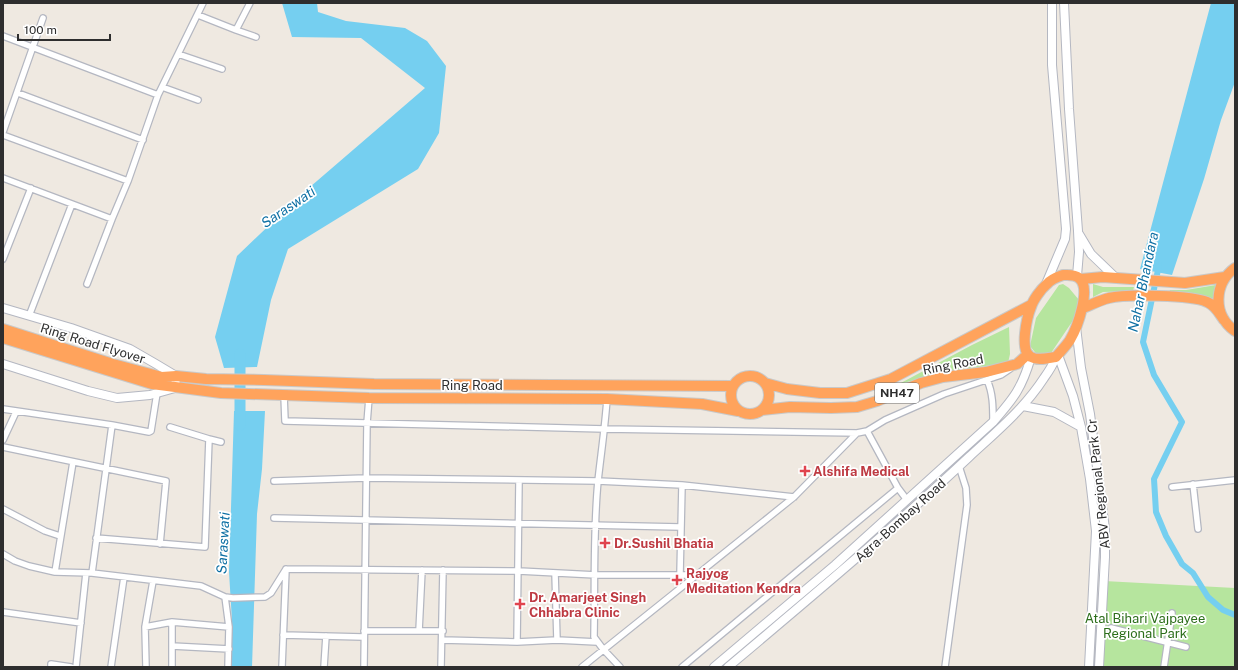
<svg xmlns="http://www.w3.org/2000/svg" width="1238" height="670" font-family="'Public Sans',sans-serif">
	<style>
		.green { fill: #b6e59e }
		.water { fill: #75cff0 }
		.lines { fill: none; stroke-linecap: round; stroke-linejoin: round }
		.canal { stroke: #75cff0; stroke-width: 6 }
		.river { stroke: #75cff0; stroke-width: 11 }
		.street-casing { stroke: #b4b7c1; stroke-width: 8 }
		.secondary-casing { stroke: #b4b7c1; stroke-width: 10 }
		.highway-casing { stroke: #c9c9c9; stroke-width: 12 }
		.street { stroke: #fff; stroke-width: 5.5 }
		.secondary { stroke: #fff; stroke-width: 8 }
		.highway { stroke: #ffa35c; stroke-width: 10 }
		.health-dot { fill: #e0444e; stroke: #fff; stroke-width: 1.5 }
		.labels { text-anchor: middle; stroke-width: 3.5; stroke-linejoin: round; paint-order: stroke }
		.shield { fill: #fff; stroke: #6d6d6d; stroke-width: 1 }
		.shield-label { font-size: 12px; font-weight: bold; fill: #2e2e2e }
		.street-label { font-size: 13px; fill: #2e2e2e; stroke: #fff }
		.health-label { font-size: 13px; font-weight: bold; fill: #be3a42; stroke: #fff; text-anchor: start }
		.park-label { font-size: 13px; fill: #2c6e1b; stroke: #fff }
		.water-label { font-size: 14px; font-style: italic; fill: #0d6fa3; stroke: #fff }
	</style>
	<rect width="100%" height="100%" fill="#efe9e1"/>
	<path class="green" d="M 1063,284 L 1069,288 L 1079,300 L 1076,316 L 1051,353 L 1038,356 L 1030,346 L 1036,318 L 1059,285 Z
		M 1093,284 L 1103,287 L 1134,287 L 1133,291 L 1103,292 L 1093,297 Z
		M 1216,285 L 1213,300 L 1186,293 L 1169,292 L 1170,290 L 1186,290 Z
		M 1009,327 L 1010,354 L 1008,363 L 955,370 L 899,384 L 972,345 Z
		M 1104,581 L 1235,588 L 1235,667 L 1099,667 Z"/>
	<path class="water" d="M 282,3 L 317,3 L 318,12 L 346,21 L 405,28 L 427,41 L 446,66 L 439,133 L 418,169 L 288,249 L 271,300 L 257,367 L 224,368 L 215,337 L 237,256 L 303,193 L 425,88 L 361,38 L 292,37 Z
		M 1211,3 L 1235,3 L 1235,82 L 1221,120 L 1204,179 L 1172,275 L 1140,269 Z
		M 234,411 L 265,411 L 262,469 L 257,514 L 252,667 L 231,667 L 232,621 L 229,572 Z"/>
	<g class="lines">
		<path class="canal" d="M 1159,265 L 1143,342 L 1154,375 L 1182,422 L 1154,479 L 1156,512 L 1166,536 L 1182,564 L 1193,573 L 1208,597 L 1223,610 L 1235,615"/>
		<path class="river" d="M 240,425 L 240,354"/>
		<g class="street-casing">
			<path id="street" d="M 198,15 L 236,30 L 250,3
				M 236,30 L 256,37
				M 3,36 L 158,95
				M 178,54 L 222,69
				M 162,87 L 198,100
				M 18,93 L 143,140
				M 3,132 L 43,18
				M 3,135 L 128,181
				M 3,178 L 112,219 L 128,181 L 158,95 L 203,3
				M 3,259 L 31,188
				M 87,284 L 112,219
				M 29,316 L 72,204
				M 987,380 C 993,393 993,407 993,422
				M 284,395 L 285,421 L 605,429 L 857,433
				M 607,399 C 605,427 601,454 598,481 C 593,533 595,585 594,637 L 603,649 L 620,667
				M 3,409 L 112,425 L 149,432 L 151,431 L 157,393
				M 170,427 L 209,439 L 221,442
				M 3,440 L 16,412
				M 3,447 L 166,481 L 160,544
				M 274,481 L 366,478 L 598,481 L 682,485 L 794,497
				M 1193,484 L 1198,529
				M 1172,487 L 1235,480
				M 898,488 L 907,500
				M 3,509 L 45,531 L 60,536
				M 274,518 L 680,527
				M 96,538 L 205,547 L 209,439
				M 3,554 L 15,561 L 29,566 L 55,572 L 92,573 L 201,586 L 225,597 L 233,598 L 265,597 L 271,593 L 286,569 L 519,571 L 596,575 L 697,575
				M 55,572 L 73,462
				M 92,573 L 112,425
				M 555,573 L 557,640
				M 680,574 L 682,485
				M 225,597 L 229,627 L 228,667
				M 3,612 L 81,623
				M 172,622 L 172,667
				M 145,627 L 172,622 L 229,627
				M 1111,628 L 1186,647
				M 364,631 L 443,631
				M 419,631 L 422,570
				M 283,635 L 363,637
				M 442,640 L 517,642 L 557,640 L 597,642
				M 517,642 L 519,481
				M 172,646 L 229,649
				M 51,667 L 51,664 L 71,667
				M 76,667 L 86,573
				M 111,667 L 124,577
				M 146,667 L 145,627 L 153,581
				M 282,667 L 286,569
				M 324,667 L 326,636
				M 364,667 L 367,423 L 369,398
				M 441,667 L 443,570
				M 582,667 L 794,497 L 857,433 L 867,431 L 885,420 L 944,394 L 1001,375 L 1010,369
				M 682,667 L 898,488 L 867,431
				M 945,667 L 967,505 L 966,488 L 959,466
				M 1164,667 L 1172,613"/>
		</g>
		<g class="secondary-casing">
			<path id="secondary" d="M 1064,3 L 1069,109 L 1078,231 L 1079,252 L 1077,276
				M 1079,234 L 1091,254 L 1116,278
				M 1046,284 L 1065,239 L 1066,229 L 1052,65 L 1052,3
				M 3,308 L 71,328 L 130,349 L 156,364 L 176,376 L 175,388 L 150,395 L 117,398 L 88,391 L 3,364
				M 1076,327 L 1081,368 L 1090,414 L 1105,529 L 1105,557 L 1099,667
				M 1058,355 L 1073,396 L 1081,427 L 1090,479 L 1096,531 L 1089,667
				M 1023,406 L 1054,412 L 1081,427
				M 714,667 L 835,565 L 993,422 C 1014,398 1022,388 1031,357
				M 728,667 C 810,598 891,530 969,457 C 996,432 1024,409 1044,378 C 1049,371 1053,365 1056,357"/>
		</g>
		<g class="highway-casing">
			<path id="highway" d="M 1235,268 C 1214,283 1212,315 1235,331
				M 1063,275 C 1068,275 1074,274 1079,278 C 1092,288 1077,328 1070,340 C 1066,346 1060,352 1056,357 C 1048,358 1038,361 1031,357 C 1019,351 1027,317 1031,307 C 1033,300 1041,289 1047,284 C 1051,279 1057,277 1063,275 Z
				M 1081,279 L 1103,277 L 1185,283 L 1225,277
				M 1083,308 C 1091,305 1100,300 1109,298 C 1126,294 1192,295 1207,302 C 1215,305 1219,313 1224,320
				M 3,329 L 113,364 L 162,377 L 176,376 L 206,379 L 264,380 L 374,384 L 732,386
				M 3,338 L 152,384 L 221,393 L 369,398 L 607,399 L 702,404 L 738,411
				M731 395a19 19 0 1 1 38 0a19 19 0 1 1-38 0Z
				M 765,383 L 787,389 L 820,393 L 847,393 L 891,379 L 1031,305
				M 762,410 L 790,407 L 831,408 L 857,407 L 877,401 L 921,383 L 943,377 L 986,372 L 1017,364 L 1028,354"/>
		</g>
		<use href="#street" class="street"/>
		<use href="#secondary" class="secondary"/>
		<use href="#highway" class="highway"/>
	</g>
	<g class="health-dot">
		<path d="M803 465h4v4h4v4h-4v4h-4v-4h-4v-4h4z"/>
		<path d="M603 537h4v4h4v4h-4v4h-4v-4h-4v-4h4z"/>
		<path d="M675 574h4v4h4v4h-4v4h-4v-4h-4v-4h4z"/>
		<path d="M518 598h4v4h4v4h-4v4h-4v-4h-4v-4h4z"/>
	</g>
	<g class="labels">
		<rect class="shield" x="875" y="383" width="44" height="20" rx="3"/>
		<g class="shield-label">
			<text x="897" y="397">NH47</text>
		</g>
		<g class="street-label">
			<text transform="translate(93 343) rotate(17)" y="5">Ring Road Flyover</text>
			<text transform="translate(953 364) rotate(-11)" y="5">Ring Road</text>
			<text x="472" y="390">Ring Road</text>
			<text transform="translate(1098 484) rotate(-96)" y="5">ABV Regional Park Cr</text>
			<text transform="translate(900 520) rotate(-42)" y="5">Agra-Bombay Road</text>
		</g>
		<g class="health-label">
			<text x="813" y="476">Alshifa Medical</text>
			<text x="614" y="548">Dr.Sushil Bhatia</text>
			<text x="686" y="578">Rajyog<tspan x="686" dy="15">Meditation Kendra</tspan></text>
			<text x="529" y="602">Dr. Amarjeet Singh<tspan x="529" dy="15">Chhabra Clinic</tspan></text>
		</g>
		<g class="park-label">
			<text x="1145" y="623">Atal Bihari Vajpayee<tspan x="1145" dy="15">Regional Park</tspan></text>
		</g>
		<g class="water-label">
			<text transform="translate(288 207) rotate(-34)" y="5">Saraswati</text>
			<text transform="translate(1143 282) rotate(-78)" y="5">Nahar Bhandara</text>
			<text transform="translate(223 543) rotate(-87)" y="5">Saraswati</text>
		</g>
	</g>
	<rect width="1238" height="670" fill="none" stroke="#2e2e2e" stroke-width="8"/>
	<path d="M18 34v6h92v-6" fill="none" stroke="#2e2e2e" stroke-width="2"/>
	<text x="24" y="34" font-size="12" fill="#2e2e2e" stroke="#ffffff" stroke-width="3" paint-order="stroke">100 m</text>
</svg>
